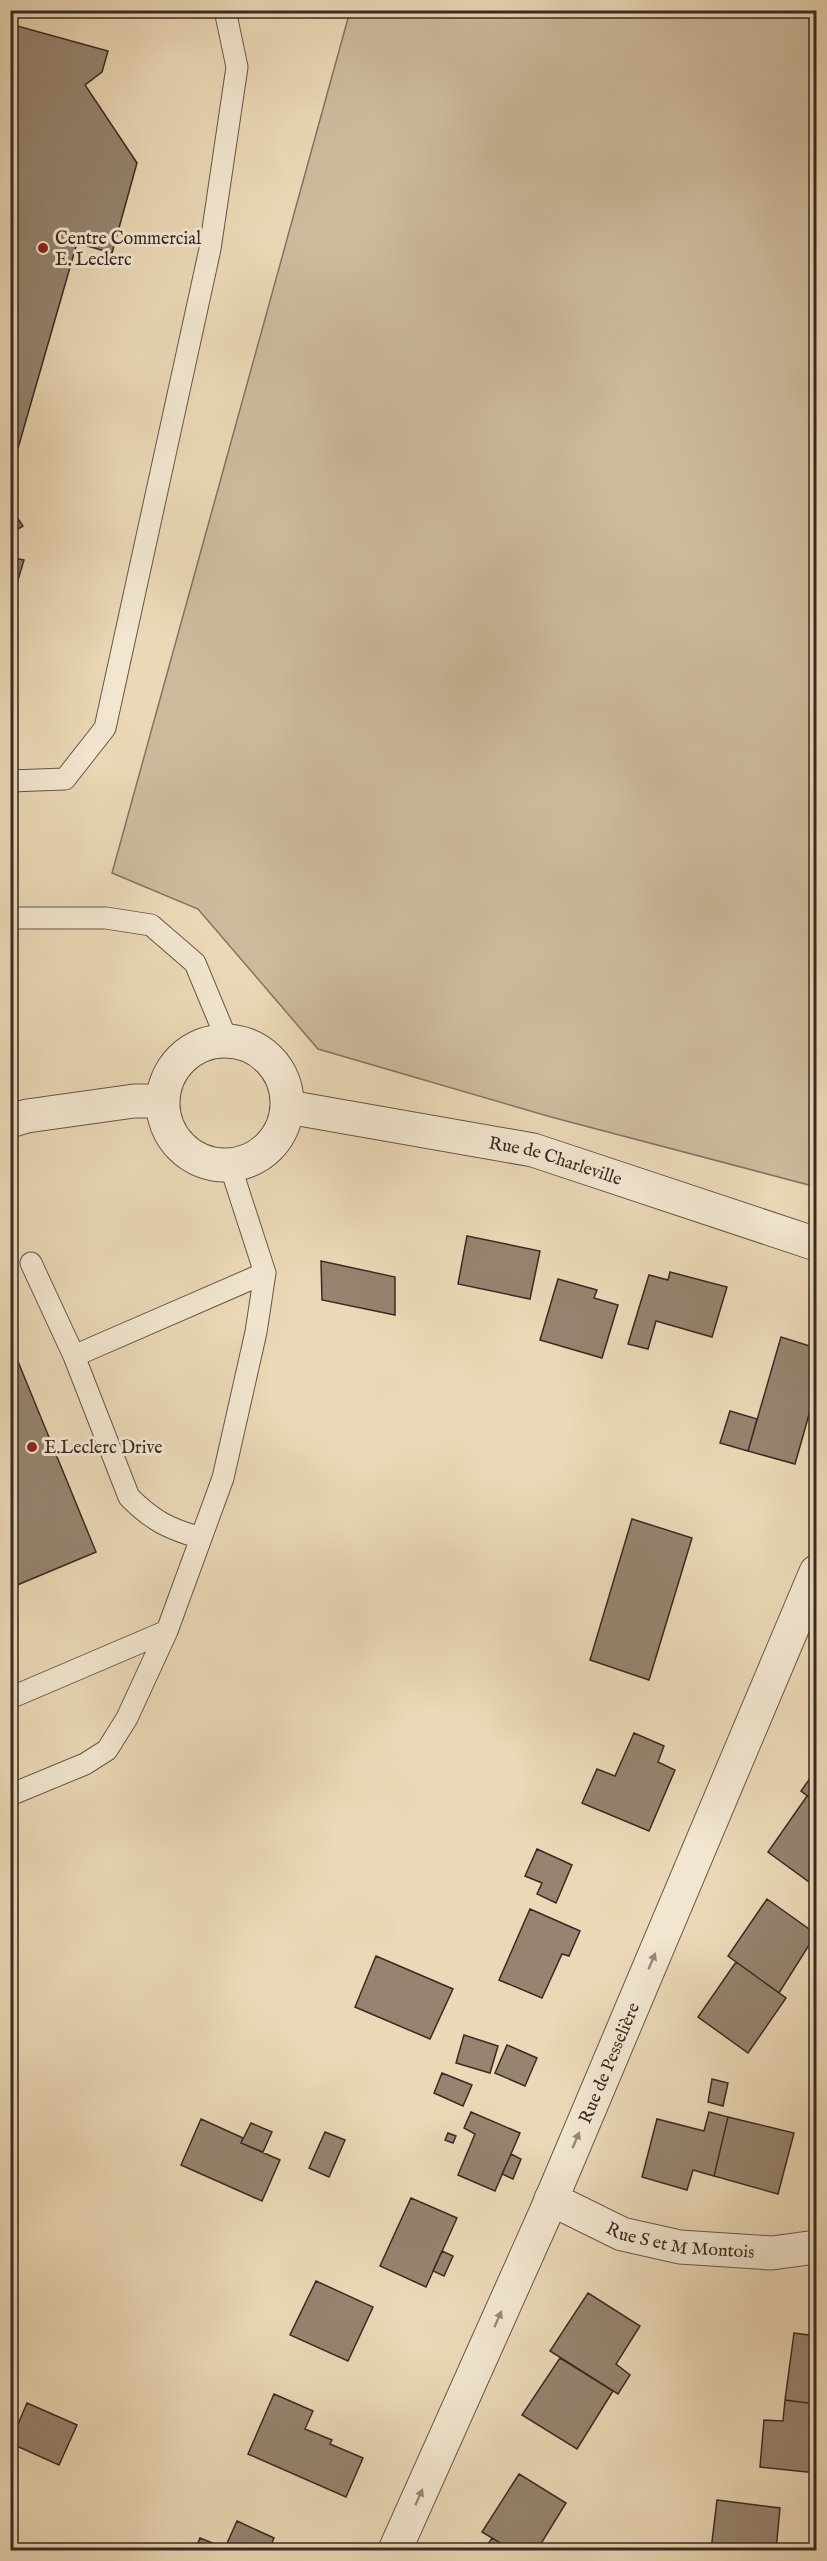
<svg xmlns="http://www.w3.org/2000/svg" width="827" height="2561" font-family="'IM FELL English',serif">
	<style>
		.green { fill: #cdba9d; stroke: #837261; stroke-width: 1.5 }
		.building { fill: #968470; stroke: #392a25; stroke-width: 1.5 }
		.lines { fill: none; stroke-linecap: round; stroke-linejoin: round }
		.lane-casing { stroke: #665649; stroke-width: 23 }
		.street-casing { stroke: #665649; stroke-width: 35 }
		.lane { stroke: #f2e6d0; stroke-width: 21 }
		.street { stroke: #f2e6d0; stroke-width: 33 }
		.oneway { fill: #96887a }
		.poi-dot { fill: #8f2418; stroke: #f2e6d0; stroke-width: 2 }
		.labels { text-anchor: middle; stroke-width: 6; stroke-linejoin: round; paint-order: stroke }
		.poi-label { font-size: 18px; fill: #392a25; stroke: #f2e6d0; text-anchor: start }
		.street-label { font-size: 18px; fill: #392a25; stroke: #f2e6d0 }
	</style>
	<rect width="100%" height="100%" fill="#ebd8b6"/>
	<filter id="stains"><feTurbulence type="fractalNoise" baseFrequency=".00333" numOctaves="4"/><feColorMatrix values="0 0 0 0 .2 0 0 0 0 .09 0 0 0 0 .02 0 0 0 .5 -.17"/></filter>
	<radialGradient id="worn" r=".72"><stop offset=".6" stop-color="#630" stop-opacity="0"/><stop offset="1" stop-color="#630" stop-opacity=".3"/></radialGradient>
	<path class="green" d="M 350,11 L 816,11 L 816,1161 L 809,1185 L 551,1117 L 318,1049 L 198,909 L 112,873 Z"/>
	<path class="building" d="M 10,24 L 108,51 L 102,72 L 85,85 L 137,163 L 112,253 L 77,243 L 10,476 Z
		M 10,507 L 23,526 L 10,534 Z
		M 10,557 L 24,560 L 10,606 Z
		M 467,1236 L 540,1251 L 530,1299 L 458,1284 Z
		M 321,1261 L 395,1277 L 395,1315 L 322,1300 Z
		M 670,1272 L 727,1287 L 712,1337 L 656,1321 L 648,1349 L 628,1344 L 649,1275 L 668,1280 Z
		M 558,1279 L 597,1290 L 594,1298 L 618,1305 L 602,1358 L 540,1340 Z
		M 781,1337 L 816,1348 L 816,1390 L 795,1464 L 748,1451 Z
		M 10,1342 L 96,1552 L 10,1588 Z
		M 730,1411 L 757,1419 L 748,1451 L 720,1443 Z
		M 632,1519 L 692,1538 L 649,1680 L 590,1660 Z
		M 634,1733 L 664,1746 L 658,1762 L 675,1770 L 649,1831 L 582,1803 L 597,1769 L 615,1776 Z
		M 816,1770 L 816,1802 L 801,1791 Z
		M 807,1796 L 816,1802 L 816,1887 L 768,1852 Z
		M 537,1849 L 572,1865 L 556,1903 L 537,1894 L 542,1883 L 525,1876 Z
		M 767,1899 L 816,1934 L 779,1993 L 728,1956 Z
		M 530,1909 L 580,1931 L 569,1956 L 562,1954 L 542,1998 L 499,1980 Z
		M 376,1956 L 453,1989 L 430,2039 L 355,2007 Z
		M 736,1962 L 786,1998 L 748,2053 L 698,2017 Z
		M 464,2035 L 498,2046 L 490,2073 L 456,2063 Z
		M 507,2045 L 537,2058 L 525,2086 L 495,2073 Z
		M 442,2073 L 472,2085 L 463,2106 L 434,2093 Z
		M 712,2079 L 728,2083 L 723,2106 L 708,2102 Z
		M 471,2112 L 520,2133 L 495,2191 L 458,2175 L 475,2134 L 464,2128 Z
		M 709,2112 L 728,2117 L 714,2176 L 693,2170 L 687,2190 L 642,2177 L 657,2119 L 704,2131 Z
		M 728,2117 L 794,2133 L 778,2194 L 714,2176 Z
		M 201,2119 L 243,2138 L 241,2143 L 280,2160 L 262,2201 L 181,2165 Z
		M 251,2123 L 272,2132 L 263,2152 L 241,2143 Z
		M 325,2132 L 345,2140 L 329,2177 L 309,2168 Z
		M 448,2133 L 456,2136 L 453,2143 L 445,2140 Z
		M 511,2154 L 521,2159 L 513,2179 L 502,2174 Z
		M 411,2198 L 457,2218 L 426,2287 L 380,2266 Z
		M 442,2251 L 453,2256 L 444,2276 L 433,2271 Z
		M 316,2281 L 373,2307 L 348,2361 L 290,2335 Z
		M 588,2293 L 640,2326 L 616,2364 L 630,2375 L 618,2394 L 550,2351 Z
		M 794,2333 L 816,2336 L 816,2404 L 785,2400 Z
		M 560,2358 L 613,2391 L 577,2449 L 522,2415 Z
		M 274,2394 L 313,2411 L 305,2429 L 332,2440 L 330,2444 L 363,2458 L 346,2497 L 248,2454 Z
		M 785,2400 L 816,2404 L 816,2473 L 760,2467 L 764,2420 L 783,2421 Z
		M 27,2403 L 77,2425 L 59,2465 L 10,2443 Z
		M 519,2474 L 566,2503 L 537,2550 L 512,2550 L 482,2532 Z
		M 717,2500 L 780,2508 L 776,2550 L 711,2550 Z
		M 237,2521 L 274,2538 L 269,2550 L 224,2550 Z
		M 200,2538 L 225,2548 L 224,2550 L 195,2550 Z
		M 492,2538 L 512,2550 L 484,2550 Z"/>
	<g class="lines">
		<g class="lane-casing">
			<path id="lane" d="M 10,781 L 65,779 L 105,728 L 210,249 L 237,67 L 225,10
				M 10,918 L 106,918 L 151,925 L 195,963 L 227,1040
				M 31,1263 L 74,1356
				M 201,1538 C 169,1529 153,1521 129,1497 L 74,1356 L 265,1273
				M 10,1698 L 167,1631
				M 10,1795 L 85,1764 L 107,1750 L 127,1718 L 167,1631 L 223,1478 L 256,1332 L 265,1273 L 230,1165"/>
		</g>
		<g class="street-casing">
			<g id="street">
				<circle cx="225" cy="1103" r="62"/>
				<path id="s1" d="M 288,1107 L 533,1150 L 816,1244"/>
				<path d="M 10,1121 L 27,1116 L 134,1101 L 162,1101"/>
				<path id="s2" d="M 551,2199 L 622,2234 L 680,2247 L 772,2253 L 816,2247"/>
				<path id="s3" d="M 395,2550 L 546,2212 L 816,1572"/>
			</g>
		</g>
		<use href="#lane" class="lane"/>
		<use href="#street" class="street"/>
	</g>
	<defs><path id="oneway-solid" d="M-6-.8H1V-3.2L6.5 0L1 3.2V.8H-6Z" transform="scale(1.5)"/></defs>
	<g class="oneway">
		<use href="#oneway-solid" transform="translate(652 1961) rotate(-67)"/>
		<use href="#oneway-solid" transform="translate(576 2140) rotate(-67)"/>
		<use href="#oneway-solid" transform="translate(498 2319) rotate(-66)"/>
		<use href="#oneway-solid" transform="translate(419 2497) rotate(-66)"/>
	</g>
	<g class="poi-dot">
		<circle cx="43" cy="248" r="6"/>
		<circle cx="32" cy="1447" r="6"/>
	</g>
	<g class="labels">
		<g class="poi-label">
			<text x="55" y="244">Centre Commercial<tspan x="55" dy="21">E. Leclerc</tspan></text>
			<text x="44" y="1453">E.Leclerc Drive</text>
		</g>
		<g class="street-label">
			<text dy="6" stroke="none"><textPath href="#s1" startOffset="273">Rue de Charleville</textPath></text>
			<text dy="6" stroke="none"><textPath href="#s3" startOffset="532">Rue de Pesselière</textPath></text>
			<text dy="6" stroke="none"><textPath href="#s2" startOffset="138">Rue S et M Montois</textPath></text>
		</g>
	</g>
	<rect width="827" height="2561" fill="none" stroke="#ebd8b6" stroke-width="36"/>
	<rect x="12" y="12" width="803" height="2537" fill="none" stroke="#392a25" stroke-width="3"/>
	<rect x="18" y="18" width="791" height="2525" fill="none" stroke="#392a25" stroke-width="1.5"/>
	<rect width="100%" height="100%" filter="url(#stains)"/>
	<rect width="100%" height="100%" fill="url(#worn)"/>
</svg>
